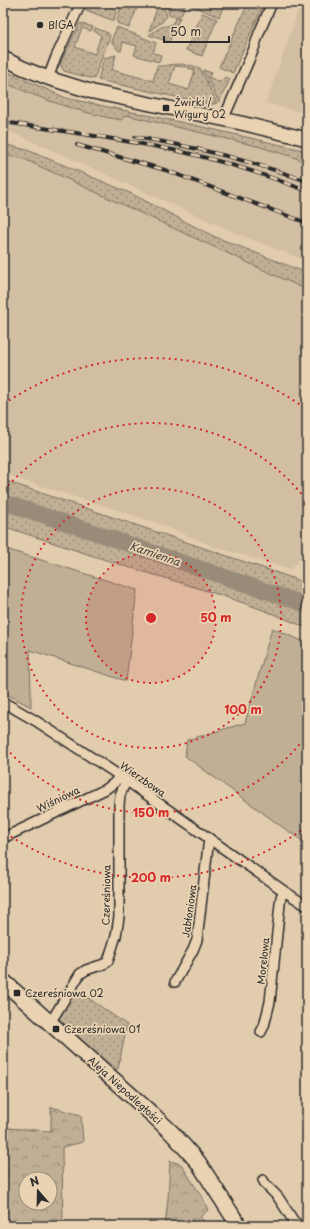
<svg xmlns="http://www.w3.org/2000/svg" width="310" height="1229" font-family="'Playpen Sans',sans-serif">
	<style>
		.built { fill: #d2bea2 }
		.grass { fill: url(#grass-dots); stroke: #766d60 }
		.forest { fill: url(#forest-crowns); stroke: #766d60; fill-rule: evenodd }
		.green { fill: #c1af95; stroke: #766d60 }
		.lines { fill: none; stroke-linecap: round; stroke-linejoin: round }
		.river { stroke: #988b78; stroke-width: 16 }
		.street-casing { stroke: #2b2b2b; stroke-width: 12 }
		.secondary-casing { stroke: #2b2b2b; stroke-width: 16 }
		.primary-casing { stroke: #2b2b2b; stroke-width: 18 }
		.street { stroke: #ead3b3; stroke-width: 9 }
		.secondary { stroke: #ead3b3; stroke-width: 13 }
		.primary { stroke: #ead3b3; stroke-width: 15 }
		.rail-casing { stroke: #2b2b2b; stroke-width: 4 }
		.rail { stroke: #ead3b3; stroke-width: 2.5; stroke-dasharray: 8; stroke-linecap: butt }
		.ring { fill: none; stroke: #d62828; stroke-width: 2; stroke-dasharray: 2 4 }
		.poi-dot { fill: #2b2b2b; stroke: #ead3b3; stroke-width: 1.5 }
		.labels { text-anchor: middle; stroke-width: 3.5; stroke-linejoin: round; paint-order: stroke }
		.poi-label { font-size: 10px; fill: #2b2b2b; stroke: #ead3b3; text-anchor: start }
		.street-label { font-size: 10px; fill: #2b2b2b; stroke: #ead3b3 }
		.water-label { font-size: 11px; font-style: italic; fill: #46433e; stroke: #ead3b3 }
		.centre { fill: #d62828; stroke: #ead3b3; stroke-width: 2 }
		.ring-label { font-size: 12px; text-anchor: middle; font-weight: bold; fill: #d62828; stroke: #ead3b3; stroke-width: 3.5; stroke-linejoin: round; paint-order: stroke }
	</style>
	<defs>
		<pattern id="grass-dots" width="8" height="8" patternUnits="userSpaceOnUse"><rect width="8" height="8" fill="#c1af95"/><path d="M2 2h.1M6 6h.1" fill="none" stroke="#9d8f7a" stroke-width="1.8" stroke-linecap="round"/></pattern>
		<pattern id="forest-crowns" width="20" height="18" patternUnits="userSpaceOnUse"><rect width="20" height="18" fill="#c1af95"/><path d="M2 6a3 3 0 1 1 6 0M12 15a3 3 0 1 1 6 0" fill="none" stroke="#9d8f7a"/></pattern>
	</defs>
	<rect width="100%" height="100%" fill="#e2ccae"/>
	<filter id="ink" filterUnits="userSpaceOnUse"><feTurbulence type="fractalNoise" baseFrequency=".025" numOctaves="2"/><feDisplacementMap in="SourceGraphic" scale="8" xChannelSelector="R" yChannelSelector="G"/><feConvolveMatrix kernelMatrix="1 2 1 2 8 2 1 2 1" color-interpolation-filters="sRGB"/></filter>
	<g filter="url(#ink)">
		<path class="built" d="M 301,3 L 307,3 L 307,114 L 266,103 Z
			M 3,83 L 21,91 L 98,116 L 121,120 L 125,115 L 257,146 L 307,162 L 307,261 L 240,235 L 16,134 L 3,130 Z
			M 3,155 L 24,159 L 307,290 L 307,551 L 290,570 L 213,546 L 154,522 L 3,474 Z"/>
		<path class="grass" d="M 89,3 L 118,3 L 114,21 L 86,10 Z
			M 121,3 L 139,3 L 129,28 L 117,23 Z
			M 159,3 L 164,3 L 164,8 L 167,16 L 162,22 L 149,31 Z
			M 166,3 L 179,3 L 185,6 L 181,15 L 174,17 L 169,15 Z
			M 185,3 L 225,3 L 219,17 Z
			M 248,3 L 264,3 L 233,73 L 219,67 Z
			M 202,13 L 217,19 L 202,56 L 186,50 Z
			M 180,17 L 169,42 L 149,35 L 161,27 L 171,25 L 176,18 Z
			M 80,23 L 93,27 L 91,31 L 82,28 L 75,47 L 95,54 L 101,35 L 94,31 L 95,28 L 108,33 L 110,36 L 94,79 L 64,71 L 61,66 L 61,62 Z
			M 117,27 L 156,43 L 153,53 L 161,55 L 159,62 L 134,55 L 137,46 L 123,42 L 121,51 L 118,50 L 111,41 Z
			M 116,55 L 112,70 L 153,81 L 157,66 C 166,67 176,62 186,65 L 185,67 L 175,66 L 169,84 L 189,90 L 195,70 L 188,68 L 189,65 L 200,68 L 217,103 L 214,104 L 208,104 L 98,80 L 104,58 Z
			M 3,70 L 66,98 L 194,125 L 307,151 L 307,162 L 290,156 L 257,146 L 126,115 L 121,120 C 80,113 41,99 3,82 Z
			M 203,70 L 212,73 L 208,77 L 220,82 L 225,77 L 230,79 L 219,102 Z
			M 3,144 L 27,150 L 66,166 L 132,194 L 213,236 L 307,273 L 307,290 L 24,159 L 3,155 Z
			M 3,480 L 307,583 L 307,628 C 249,602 188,585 128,567 C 86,554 45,540 3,526 Z
			M 74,988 L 127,1025 L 118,1069 L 113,1069 L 57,1017 Z"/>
		<path class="forest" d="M 3,1078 L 4,1078 L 7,1128 L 51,1131 L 51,1107 L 81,1115 L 83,1142 L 62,1147 L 63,1226 L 5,1226 L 4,1144 L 3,1144 ZM 26,1179 L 50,1179 L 50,1203 L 26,1203 Z
			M 170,1161 L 181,1164 L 203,1199 L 208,1210 L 200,1217 L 209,1226 L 165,1226 L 168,1199 Z"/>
		<path class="green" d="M 3,548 L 137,590 L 126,681 L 30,650 L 31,707 L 3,692 Z
			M 272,628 L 307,643 L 307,844 L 278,824 L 185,756 L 187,740 L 245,723 Z"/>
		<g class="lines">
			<path class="river" d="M 3,502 L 90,531 L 307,605"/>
			<g class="street-casing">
				<path id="street" d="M 48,78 L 56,57 L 81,3
					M 223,120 L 253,51 L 259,33 L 272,3
					M 3,702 L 36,721 L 120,776 L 284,891 L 307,906
					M 3,838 L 106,789 L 114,783 L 120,776
					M 175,982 L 193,950 L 197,940 L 209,838
					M 50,1023 L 80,974 L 86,970 L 104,964 L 108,961 L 116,936 L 119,917 L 119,805 L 120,795 L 126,781
					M 261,1032 L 264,1026 L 270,1002 L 280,904 L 281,897 L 284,891
					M 263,1180 L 266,1185 L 278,1197 L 293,1220 L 297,1224 L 304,1226"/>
			</g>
			<g class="secondary-casing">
				<path id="secondary" d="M 3,58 L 23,68 L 48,78 L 93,92 L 241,123 L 307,139"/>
			</g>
			<g class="primary-casing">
				<path id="primary" d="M 3,981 L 153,1115 L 172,1133 L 198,1162 L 239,1226"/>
			</g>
			<use href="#street" class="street"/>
			<use href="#secondary" class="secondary"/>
			<use href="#primary" class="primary"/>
			<g class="rail-casing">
				<path id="rail" d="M 3,122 C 63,131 123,139 183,152 C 225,162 267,175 307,191
					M 135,137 C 193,146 251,161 307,181
					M 77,145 L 165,170 L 307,223"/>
			</g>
			<use href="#rail" class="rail"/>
		</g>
	</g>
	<circle cx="151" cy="618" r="65" fill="#d62828" fill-opacity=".12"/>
	<g class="ring">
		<circle cx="151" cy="618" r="65"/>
		<circle cx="151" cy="618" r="130"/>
		<path d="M307 735A195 195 0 0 1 4 746M4 490A195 195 0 0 1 307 501"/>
		<path d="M306 827A260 260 0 0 1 4 832M4 404A260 260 0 0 1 306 409"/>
	</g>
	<g class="poi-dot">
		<circle cx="40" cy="25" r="4"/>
		<rect x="162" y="104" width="8" height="8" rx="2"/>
		<rect x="13" y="989" width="8" height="8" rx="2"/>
		<rect x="52" y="1025" width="8" height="8" rx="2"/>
	</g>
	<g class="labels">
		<g class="poi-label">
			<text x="48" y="29">BIGA</text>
			<text x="174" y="106">Żwirki /<tspan x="174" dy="12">Wigury 02</tspan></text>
			<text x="25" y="997">Czereśniowa 02</text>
			<text x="64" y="1033">Czereśniowa 01</text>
		</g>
		<g class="street-label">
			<text transform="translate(143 779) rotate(35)" y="4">Wierzbowa</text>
			<text transform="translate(58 799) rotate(-26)" y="4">Wiśniowa</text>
			<text transform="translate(106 895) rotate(-89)" y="4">Czereśniowa</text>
			<text transform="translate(189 911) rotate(-82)" y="4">Jabłoniowa</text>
			<text transform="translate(263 961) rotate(-84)" y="4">Morelowa</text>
			<text transform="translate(125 1090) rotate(42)" y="4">Aleja Niepodległości</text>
		</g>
		<g class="water-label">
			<text transform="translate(155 554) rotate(19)" y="4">Kamienna</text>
		</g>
	</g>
	<circle cx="151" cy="618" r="6" class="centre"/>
	<g class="ring-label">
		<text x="216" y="622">50 m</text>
		<text x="243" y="714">100 m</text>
		<text x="151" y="817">150 m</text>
		<text x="151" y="882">200 m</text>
	</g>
	<rect width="310" height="1229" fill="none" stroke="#ead3b3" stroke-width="16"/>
	<rect x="8" y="8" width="294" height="1213" fill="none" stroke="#2b2b2b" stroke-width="1.5" filter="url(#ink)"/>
	<g transform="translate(38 1191) rotate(340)"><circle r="19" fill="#ead3b3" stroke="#9e907d"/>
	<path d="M0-3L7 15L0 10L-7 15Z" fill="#2b2b2b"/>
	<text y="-6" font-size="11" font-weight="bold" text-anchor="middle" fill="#2b2b2b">N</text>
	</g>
	<path d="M164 36v6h65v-6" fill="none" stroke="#2b2b2b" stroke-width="2"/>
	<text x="170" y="36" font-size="12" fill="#2b2b2b" stroke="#ead3b3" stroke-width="3" paint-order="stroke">50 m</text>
</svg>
